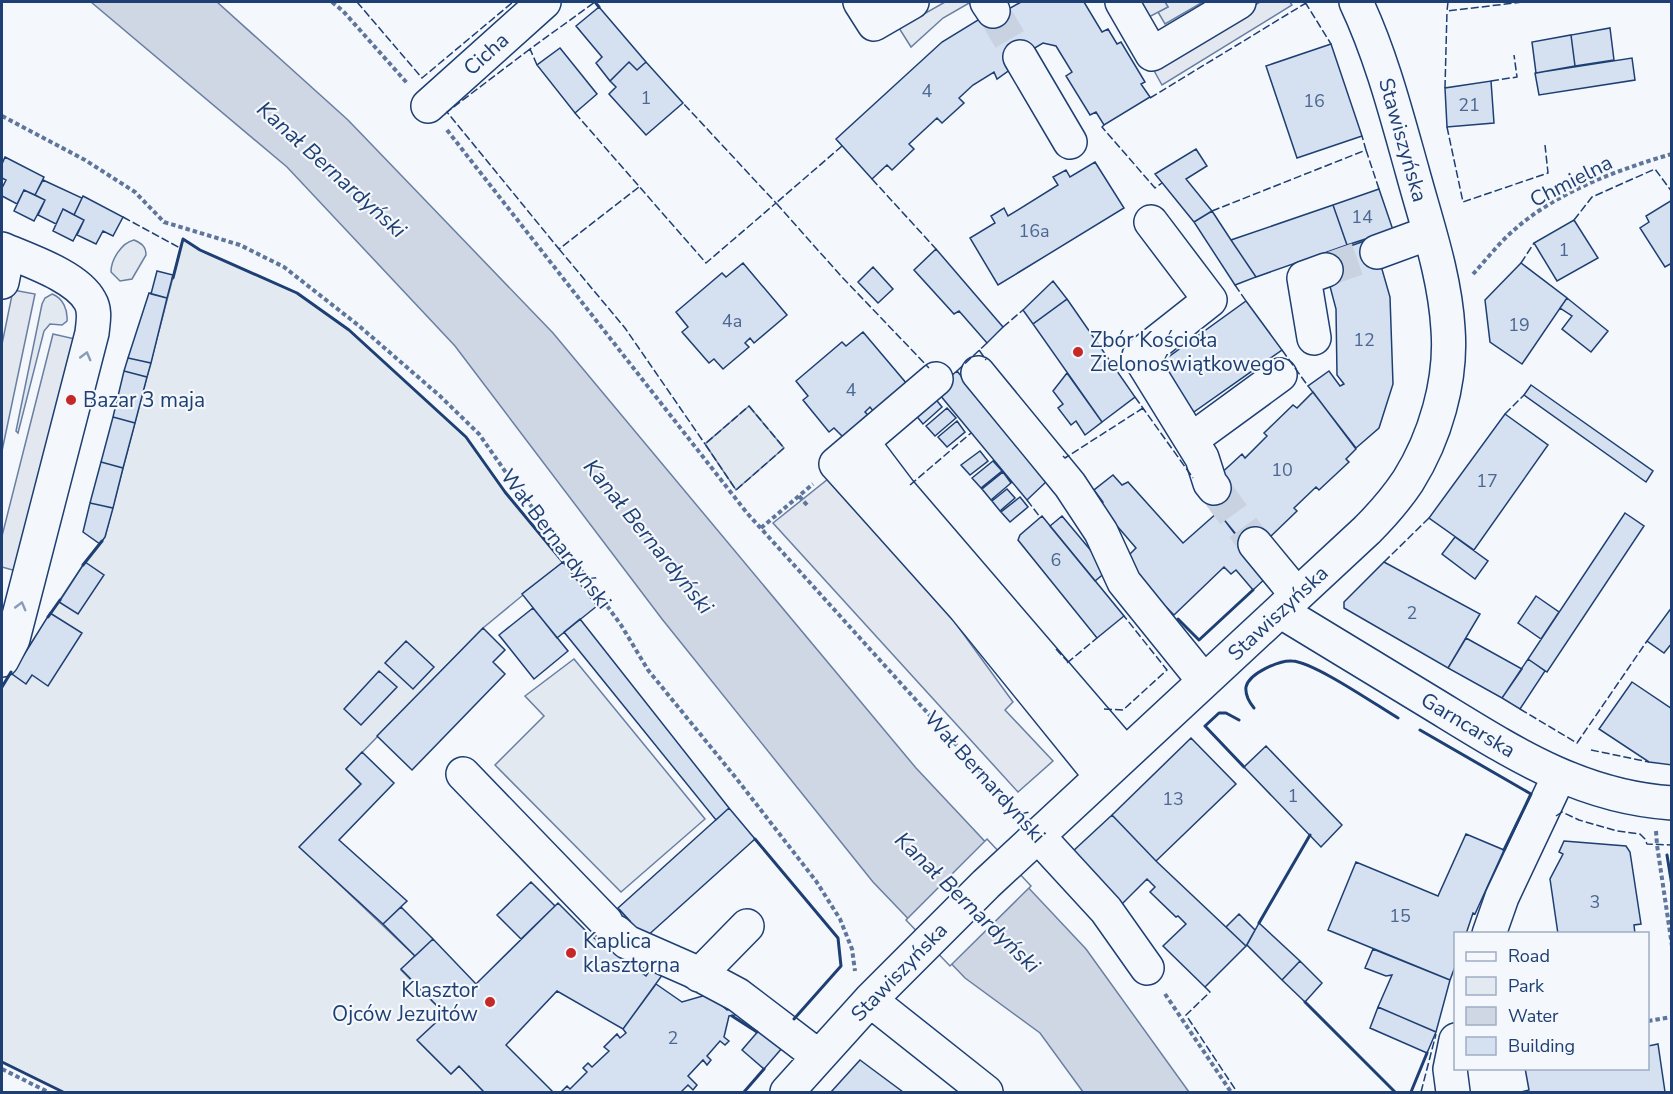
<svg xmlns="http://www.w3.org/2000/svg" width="1673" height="1094" font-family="'Nunito Sans',sans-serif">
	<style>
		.green { fill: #e3e9f0; stroke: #687fa3; stroke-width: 1.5 }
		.parking { fill: #e3e8f0; stroke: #687fa3; stroke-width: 1.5 }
		.water { fill: #cfd7e4; stroke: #687fa3; stroke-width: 1.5 }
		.pier { fill: #f4f7fb; stroke: #687fa3; stroke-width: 1.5 }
		.building { fill: #d5e0f0; stroke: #1d3f73; stroke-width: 1.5 }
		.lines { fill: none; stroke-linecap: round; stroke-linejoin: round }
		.minor-tunnel { stroke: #c9d2e0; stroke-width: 33; stroke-dasharray: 33 16; stroke-linecap: butt }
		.minor-casing { stroke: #1d3f73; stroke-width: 36 }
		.path { stroke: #5e769c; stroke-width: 4; stroke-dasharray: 4.5 3; stroke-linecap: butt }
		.minor { stroke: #f4f7fb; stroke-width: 33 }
		.fence { stroke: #1d3f73; stroke-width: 1.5; stroke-dasharray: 8 3; stroke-linecap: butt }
		.wall { stroke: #1d3f73; stroke-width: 3 }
		.oneway { stroke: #889bb7 }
		.poi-dot { fill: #c62828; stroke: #f4f7fb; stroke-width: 2 }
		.labels { text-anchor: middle; stroke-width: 4.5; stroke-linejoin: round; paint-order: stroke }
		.number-label { font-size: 18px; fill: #4b6792 }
		.street-label { font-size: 21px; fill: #1d3f73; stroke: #f4f7fb }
		.poi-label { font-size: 21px; fill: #1d3f73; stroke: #f4f7fb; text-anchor: start }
		.water-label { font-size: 22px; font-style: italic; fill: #1d3f73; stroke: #f4f7fb }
	</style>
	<rect width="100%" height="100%" fill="#f4f7fb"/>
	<path class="green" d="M 945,2 L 971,2 L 943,18 L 911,47 L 899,28 Z
		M 1165,2 L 1203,2 L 1165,24 L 1158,12 L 1168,7 Z
		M 183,239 L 200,250 L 297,293 L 349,330 L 466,437 L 505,492 L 563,562 L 483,628 L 346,769 L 361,784 L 300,847 L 415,956 L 401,970 L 445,1014 L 418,1041 L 451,1074 L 459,1066 L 484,1092 L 63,1092 L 2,1062 L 2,687 L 85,562 L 105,537 Z
		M 134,240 C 141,243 146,246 146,255 L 132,279 L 120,281 L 111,272 C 111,260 121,243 134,240 Z
		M 52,294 C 63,298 68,310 67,321 L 62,325 L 50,324 L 44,331 L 18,433 L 16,431 L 42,304 L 45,298 Z
		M 749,406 L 784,448 L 736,490 L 705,444 Z
		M 574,659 L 705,819 L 621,892 L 495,765 L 544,716 L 525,696 Z"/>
	<path class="parking" d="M 1137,2 L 1165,2 L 1168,7 L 1147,18 Z
		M 1260,2 L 1290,2 L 1292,5 L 1162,85 L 1152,67 Z
		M 13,290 L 35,294 L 2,451 L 2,344 Z
		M 53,334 L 75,339 L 16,571 L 2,567 L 2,536 Z
		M 828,479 L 943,606 L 1013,702 L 1005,710 L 1053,761 L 1018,792 L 773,523 Z"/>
	<path class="water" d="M 91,2 L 217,2 L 348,120 L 553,333 L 916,768 L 1086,949 L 1189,1092 L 1083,1092 L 1040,1033 L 965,978 L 873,882 L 662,619 L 455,346 L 287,167 Z"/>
	<path class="pier" d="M 987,839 L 1031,886 L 950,966 L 906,920 Z"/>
	<path class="building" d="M 1021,2 L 1084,2 L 1102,32 L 1108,29 L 1117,44 L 1121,42 L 1145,82 L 1141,84 L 1150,97 L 1104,125 L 1096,112 L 1090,115 L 1066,76 L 1072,72 L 1056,46 L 1043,43 L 1008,64 L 1011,69 L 997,79 L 994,72 L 973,85 L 959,98 L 964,103 L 942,123 L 937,118 L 909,144 L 914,149 L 892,170 L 887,165 L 872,179 L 836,139 L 942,42 L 1004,4 L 1007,10 Z
		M 599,7 L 646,62 L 637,70 L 629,62 L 610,81 L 596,63 L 602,57 L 576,26 Z
		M 1610,28 L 1614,60 L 1575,66 L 1571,35 Z
		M 1571,35 L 1575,66 L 1536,73 L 1532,42 Z
		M 1331,44 L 1362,136 L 1297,158 L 1266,66 Z
		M 560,48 L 597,94 L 575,113 L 537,65 Z
		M 1632,58 L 1635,80 L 1539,95 L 1535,73 Z
		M 629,62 L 637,70 L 646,62 L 683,103 L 646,135 L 609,94 L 616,87 L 610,81 Z
		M 1491,81 L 1494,123 L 1447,127 L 1445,88 Z
		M 1196,149 L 1207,166 L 1186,179 L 1212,211 L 1194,222 L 1155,174 Z
		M 5,157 L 44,177 L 35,195 L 24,190 L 17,204 L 2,196 L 2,188 L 6,180 L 2,178 L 2,164 Z
		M 1095,162 L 1124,208 L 998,285 L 970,238 L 995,223 L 991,216 L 1004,208 L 1008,216 L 1058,185 L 1053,177 L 1066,170 L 1070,177 Z
		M 43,180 L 82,198 L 74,215 L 63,209 L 56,224 L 38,215 L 45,200 L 35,195 Z
		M 1379,189 L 1393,230 L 1347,245 L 1333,205 Z
		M 24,190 L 45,200 L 34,221 L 14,211 Z
		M 83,196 L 123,217 L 113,236 L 103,231 L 96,244 L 77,235 L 84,220 L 74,215 Z
		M 1672,200 L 1672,263 L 1665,267 L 1640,228 L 1649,222 L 1646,216 Z
		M 1333,205 L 1347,245 L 1256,277 L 1231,240 Z
		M 63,209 L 84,220 L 73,241 L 53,231 Z
		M 1212,211 L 1231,240 L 1256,277 L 1235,285 L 1194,222 Z
		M 1574,220 L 1598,258 L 1557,281 L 1534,243 Z
		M 1373,238 L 1390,297 L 1393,384 L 1379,428 L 1356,448 L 1308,386 L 1329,371 L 1340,386 L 1344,384 L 1337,375 L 1336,309 L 1322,256 Z
		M 936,249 L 1003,327 L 987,343 L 959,311 L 954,314 L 914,270 Z
		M 743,263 L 787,315 L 754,343 L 750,338 L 745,343 L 749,347 L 723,369 L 714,359 L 709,363 L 682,332 L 688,327 L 676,312 L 722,273 L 726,277 Z
		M 1521,263 L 1567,298 L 1522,364 L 1490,342 L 1485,300 Z
		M 873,267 L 893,289 L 878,303 L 858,282 Z
		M 157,271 L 173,275 L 167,298 L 151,294 Z
		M 1053,281 L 1067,299 L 1033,324 L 1023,310 Z
		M 149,293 L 167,298 L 151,363 L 128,358 Z
		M 1567,298 L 1608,331 L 1591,352 L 1562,329 L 1572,316 L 1560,308 Z
		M 1067,299 L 1135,397 L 1102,422 L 1033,324 Z
		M 1246,301 L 1282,350 L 1191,414 L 1156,366 Z
		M 863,332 L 907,384 L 874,412 L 870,407 L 865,412 L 869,416 L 843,437 L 834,428 L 829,432 L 803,400 L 808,396 L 796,381 L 842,342 L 846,346 Z
		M 128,358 L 151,363 L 147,377 L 124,371 Z
		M 124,371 L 147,377 L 135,423 L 113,417 Z
		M 957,371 L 1047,481 L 1027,500 L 935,389 Z
		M 1067,373 L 1102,422 L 1085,435 L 1076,421 L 1071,425 L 1058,408 L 1063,404 L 1053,391 Z
		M 1531,385 L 1653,471 L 1646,482 L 1524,395 Z
		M 1313,392 L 1356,449 L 1346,459 L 1349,462 L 1319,490 L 1316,487 L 1294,508 L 1297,511 L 1268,539 L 1248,551 L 1206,496 L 1216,478 L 1242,454 L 1245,458 L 1267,436 L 1264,433 L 1293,405 L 1297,408 Z
		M 933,396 L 942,407 L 923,424 L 914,413 Z
		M 947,408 L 956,418 L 935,436 L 926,426 Z
		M 1505,414 L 1548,445 L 1474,550 L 1429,518 Z
		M 113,417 L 135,423 L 123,468 L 101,462 Z
		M 957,421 L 965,432 L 947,447 L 938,437 Z
		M 980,451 L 988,461 L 970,475 L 961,465 Z
		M 993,461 L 1002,471 L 981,488 L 972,478 Z
		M 101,462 L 123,468 L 113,508 L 90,503 Z
		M 1003,472 L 1011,483 L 991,500 L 982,489 Z
		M 1113,475 L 1122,485 L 1128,482 L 1183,543 L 1218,512 L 1269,575 L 1253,590 L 1236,570 L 1231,574 L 1224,567 L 1174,615 L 1122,562 L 1136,548 L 1099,505 L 1103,502 L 1094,490 Z
		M 1007,489 L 1015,498 L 1000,511 L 992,501 Z
		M 1020,497 L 1028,507 L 1010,522 L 1001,512 Z
		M 90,503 L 113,508 L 105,537 L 100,544 L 83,532 Z
		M 1625,513 L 1644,526 L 1547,672 L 1528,659 Z
		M 1042,516 L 1124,616 L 1097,638 L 1018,540 L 1020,535 Z
		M 1062,516 L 1103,565 L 1106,572 L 1095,581 L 1050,526 Z
		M 1455,537 L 1488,561 L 1475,579 L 1442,554 Z
		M 85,562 L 104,575 L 78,614 L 59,602 Z
		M 563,562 L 597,606 L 557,638 L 522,594 Z
		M 1384,562 L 1480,614 L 1448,668 L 1344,608 L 1344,602 Z
		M 1536,596 L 1559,612 L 1541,639 L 1518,623 Z
		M 1672,607 L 1672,643 L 1664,653 L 1647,641 Z
		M 533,608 L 568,651 L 534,679 L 499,635 Z
		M 50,613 L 82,633 L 48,686 L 32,675 L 26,684 L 12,674 Z
		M 580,619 L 729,808 L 716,820 L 564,632 Z
		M 483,628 L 505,650 L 493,662 L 505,674 L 412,770 L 377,736 Z
		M 1466,638 L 1522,669 L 1502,698 L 1448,668 Z
		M 406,641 L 434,667 L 413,689 L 385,663 Z
		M 1528,659 L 1545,671 L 1520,709 L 1502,698 Z
		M 379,671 L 397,687 L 361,725 L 344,709 Z
		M 1632,682 L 1672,709 L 1672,765 L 1649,762 L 1599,729 Z
		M 1191,738 L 1236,784 L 1156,861 L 1112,815 Z
		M 1266,746 L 1342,825 L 1321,847 L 1244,767 Z
		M 362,752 L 394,783 L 339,840 L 407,901 L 383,924 L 299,847 L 361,784 L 346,769 Z
		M 729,808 L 755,839 L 645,938 L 618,908 Z
		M 1112,815 L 1156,861 L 1246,946 L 1205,987 L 1163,946 L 1186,924 L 1178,916 L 1176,917 L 1150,892 L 1155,887 L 1147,879 L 1121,905 L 1072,852 Z
		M 1466,834 L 1504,850 L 1475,914 L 1473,913 L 1466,934 L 1456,934 L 1456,964 L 1450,980 L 1328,930 L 1356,862 L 1438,896 Z
		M 1564,841 L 1626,846 L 1630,852 L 1641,924 L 1634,925 L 1635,934 L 1558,934 L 1550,879 L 1563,854 L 1559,852 Z
		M 531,882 L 555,906 L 521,939 L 497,915 Z
		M 558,903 L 590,935 L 646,976 L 652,967 L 663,974 L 623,1029 L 557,991 L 506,1045 L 553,1092 L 484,1092 L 459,1066 L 451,1074 L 417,1040 L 445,1014 L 401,969 L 433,939 L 476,984 Z
		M 401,907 L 433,939 L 415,956 L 383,924 Z
		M 620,910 L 630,921 L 602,944 L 590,935 Z
		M 1239,914 L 1255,930 L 1246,946 L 1226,927 Z
		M 1259,923 L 1300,961 L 1282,980 L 1247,945 Z
		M 1373,949 L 1450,980 L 1436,1032 L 1378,1007 L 1392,975 L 1386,976 L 1365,968 Z
		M 1300,961 L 1322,983 L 1305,1002 L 1282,980 Z
		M 656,984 L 682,1002 L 706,995 L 711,996 L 727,1010 L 734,1009 L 735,1015 L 729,1016 L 724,1037 L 729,1041 L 725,1045 L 720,1041 L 707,1056 L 711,1060 L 707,1065 L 703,1060 L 688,1076 L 697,1085 L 693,1090 L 688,1085 L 681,1092 L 564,1092 L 562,1091 L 567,1086 L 570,1089 L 587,1072 L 583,1068 L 588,1063 L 592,1067 L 609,1051 L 604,1047 L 617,1034 L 620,1038 L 626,1033 L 623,1029 Z
		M 1378,1007 L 1436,1032 L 1427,1053 L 1370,1028 Z
		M 760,1029 L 782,1048 L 764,1069 L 742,1050 Z
		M 1658,1044 L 1665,1092 L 1521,1092 L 1529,1090 L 1525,1068 L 1648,1068 L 1648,1046 Z
		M 860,1060 L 903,1092 L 831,1092 Z"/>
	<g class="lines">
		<path class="minor-tunnel" d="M 993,11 L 1020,57
			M 1326,270 L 1377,252
			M 1214,488 L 1255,544"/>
		<g class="minor-casing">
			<path id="minor" d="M 860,2 L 874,24 L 912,2
				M 987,2 L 993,11
				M 1122,2 L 1152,54 L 1239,2
				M 1020,57 L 1070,142
				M 428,106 L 544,2
				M 1151,222 L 1210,300 L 1139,356 L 1202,458 L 1210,483 L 1214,488
				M 2,249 C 27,260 77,276 90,301 C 96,311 93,322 92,333 L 13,639 L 2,660
				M 1377,252 L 1429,233
				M 2,282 L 8,252
				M 1314,338 L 1304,278 L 1326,270
				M 978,373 L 1070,485 L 1101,532 L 1124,582 L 1204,681
				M 936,379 L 836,464 L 965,608 L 1101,776
				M 1191,440 L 1280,375
				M 863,443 L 900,492 L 1125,754
				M 1255,544 L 1297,595
				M 1280,611 C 1331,642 1382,673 1433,704 C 1510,751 1579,797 1672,803
				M 463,774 L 606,922
				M 1037,835 L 1106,910 L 1147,968
				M 616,932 L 627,942 L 693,971 L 738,995 L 818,1056
				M 1489,934 L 1502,897 L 1559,776
				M 699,975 L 747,926
				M 870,1000 L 986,1092
				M 787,1092 L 870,1000 L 986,884 L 1367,530 C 1382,515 1396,499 1408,481 C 1435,438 1452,381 1448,329 C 1445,275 1426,222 1412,170 C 1396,113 1381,55 1356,2
				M 1453,1092 L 1450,1069 L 1456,1040"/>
		</g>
		<path class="path" d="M 332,2 L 343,11 L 407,83
			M 2,116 L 85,160 L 135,192 L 164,222 L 240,245 L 284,267 L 358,325 L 440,396 L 479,434 L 514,484 L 575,562 L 621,625 L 648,670 L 736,778 L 816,881 L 840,919 L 852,949 L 855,971
			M 447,130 L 747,513 L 1017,812
			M 1473,274 C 1486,260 1499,243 1514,230 C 1555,193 1619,169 1672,154
			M 799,496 L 807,505
			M 761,528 L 813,484
			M 1656,831 L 1657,845 L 1672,946
			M 1165,994 L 1231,1092
			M 1648,1021 L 1672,1017
			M 2,1069 L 48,1092"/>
		<use href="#minor" class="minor"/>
		<path class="fence" d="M 357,2 L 422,78 L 513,2
			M 1305,2 L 1331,44
			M 1448,2 L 1447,11 L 1523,2
			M 530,49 L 447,112 L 559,249 L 639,187
			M 537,65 L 530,49 L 595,2
			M 1491,81 L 1517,77 L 1514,55
			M 1445,88 L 1447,11
			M 1150,98 L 1306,3
			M 575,113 L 706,263 L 776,203 L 683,103
			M 1104,125 L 1102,127 L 1155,188 L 1162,183
			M 1447,127 L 1463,202 L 1548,173 L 1545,145
			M 842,146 L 776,203 L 841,276 L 929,368
			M 1366,150 L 1379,189
			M 872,179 L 936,249
			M 1212,211 L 1366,150 L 1362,136
			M 123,217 L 180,248
			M 1574,220 L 1592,197 L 1655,169 L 1672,192
			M 559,249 L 625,328 L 705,444
			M 1521,263 L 1534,243
			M 1235,285 L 1246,301
			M 1003,327 L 1023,310
			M 979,350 L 986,360
			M 1282,350 L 1308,386
			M 957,371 L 987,343
			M 1135,397 L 1193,478
			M 749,406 L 784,448 L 736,490 L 705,444 Z
			M 1505,414 L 1524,395
			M 1063,456 L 1065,458 L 1143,408
			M 910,485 L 971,433
			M 1027,500 L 1040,517
			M 1384,562 L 1429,518
			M 1056,649 L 1068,662
			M 1067,663 L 1097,638
			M 1104,709 L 1123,710 L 1167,670 L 1124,616
			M 1520,709 L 1577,743 L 1647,641
			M 1591,750 L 1649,762
			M 1556,816 L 1562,812 L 1579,820 L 1617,831 L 1640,834 L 1645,839 L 1647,844 L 1672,845
			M 1205,987 L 1210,992 L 1186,1015 L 1237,1092
			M 1421,1092 L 1436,1034"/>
		<path class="wall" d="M 597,2 L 595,2 L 599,7
			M 173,278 L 183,239 L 200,250 L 297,293 L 349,330 L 466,437 L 505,492 L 563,562
			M 83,565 L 102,541
			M 48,617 L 60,600
			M 1178,619 L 1199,640 L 1253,590
			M 2,687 L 11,672
			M 1254,708 C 1249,702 1245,695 1246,687 C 1249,673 1280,660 1292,661 C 1314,662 1376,705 1398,718
			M 1239,720 L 1226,713 L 1219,713 L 1205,726 L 1244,767
			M 1420,730 L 1531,794 L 1504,850
			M 755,839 L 838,938 L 841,966 L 794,1019
			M 1667,855 L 1672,886
			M 1259,923 L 1310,835
			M 1305,1002 L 1395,1092
			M 732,1016 L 757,1032
			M 2,1062 L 63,1092
			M 744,1092 L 764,1069
			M 1411,1092 L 1427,1053"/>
	</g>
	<defs><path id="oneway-chevron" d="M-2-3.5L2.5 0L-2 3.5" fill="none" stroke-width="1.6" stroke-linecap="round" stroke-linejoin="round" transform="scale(1.5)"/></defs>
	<g class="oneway">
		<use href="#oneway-chevron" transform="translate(86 356) rotate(-75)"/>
		<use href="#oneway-chevron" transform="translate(21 606) rotate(-75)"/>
	</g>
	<g class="poi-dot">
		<circle cx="1078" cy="352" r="6"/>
		<circle cx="71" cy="400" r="6"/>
		<circle cx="571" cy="953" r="6"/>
		<circle cx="490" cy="1002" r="6"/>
	</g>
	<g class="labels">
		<g class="number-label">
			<text x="927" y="97">4</text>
			<text x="646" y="104">1</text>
			<text x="1314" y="107">16</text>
			<text x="1469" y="111">21</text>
			<text x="1362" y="223">14</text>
			<text x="1034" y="237">16a</text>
			<text x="1564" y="256">1</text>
			<text x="732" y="327">4a</text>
			<text x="1519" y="331">19</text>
			<text x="1364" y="346">12</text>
			<text x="851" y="396">4</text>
			<text x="1282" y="476">10</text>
			<text x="1487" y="487">17</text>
			<text x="1056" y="566">6</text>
			<text x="1412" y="619">2</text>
			<text x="1293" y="802">1</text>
			<text x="1173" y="805">13</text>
			<text x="1595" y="908">3</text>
			<text x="1400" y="922">15</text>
			<text x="673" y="1044">2</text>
		</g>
		<g class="street-label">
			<text transform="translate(486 54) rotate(-42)" y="7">Cicha</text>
			<text transform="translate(1403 140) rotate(74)" y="7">Stawiszyńska</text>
			<text transform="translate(1571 181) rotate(-27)" y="7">Chmielna</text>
			<text transform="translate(556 539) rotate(53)" y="7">Wał Bernardyński</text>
			<text transform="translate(1278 613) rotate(-43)" y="7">Stawiszyńska</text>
			<text transform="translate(1468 725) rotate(31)" y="7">Garncarska</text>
			<text transform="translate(985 777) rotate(48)" y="7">Wał Bernardyński</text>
			<text transform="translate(899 972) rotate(-46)" y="7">Stawiszyńska</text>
		</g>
		<g class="poi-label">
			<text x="1090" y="347">Zbór Kościoła<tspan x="1090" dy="24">Zielonoświątkowego</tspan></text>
			<text x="83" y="407">Bazar 3 maja</text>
			<text x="583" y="948">Kaplica<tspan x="583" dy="24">klasztorna</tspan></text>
			<text x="478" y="997" text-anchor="end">Klasztor<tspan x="478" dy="24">Ojców Jezuitów</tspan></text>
		</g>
		<g class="water-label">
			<text transform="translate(332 169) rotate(42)" y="8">Kanał Bernardyński</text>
			<text transform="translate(649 536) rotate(51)" y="8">Kanał Bernardyński</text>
			<text transform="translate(968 902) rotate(44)" y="8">Kanał Bernardyński</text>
		</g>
	</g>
	<rect width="1673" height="1094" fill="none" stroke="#1d3f73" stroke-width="6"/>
	<rect x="1454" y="932" width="195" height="138" fill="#f4f7fb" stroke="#9eadc5" stroke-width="1.5"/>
	<rect x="1466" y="952" width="30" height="9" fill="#f4f7fb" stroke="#9eadc5" stroke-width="1.5"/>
	<text x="1508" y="962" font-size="18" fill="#1d3f73">Road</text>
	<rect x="1466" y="977" width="30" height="18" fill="#e3e9f0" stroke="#9eadc5" stroke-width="1.5"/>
	<text x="1508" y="992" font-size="18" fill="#1d3f73">Park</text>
	<rect x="1466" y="1007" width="30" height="18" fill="#cfd7e4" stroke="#9eadc5" stroke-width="1.5"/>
	<text x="1508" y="1022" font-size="18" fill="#1d3f73">Water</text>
	<rect x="1466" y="1037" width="30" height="18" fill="#d5e0f0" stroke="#9eadc5" stroke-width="1.5"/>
	<text x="1508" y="1052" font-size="18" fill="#1d3f73">Building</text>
</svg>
